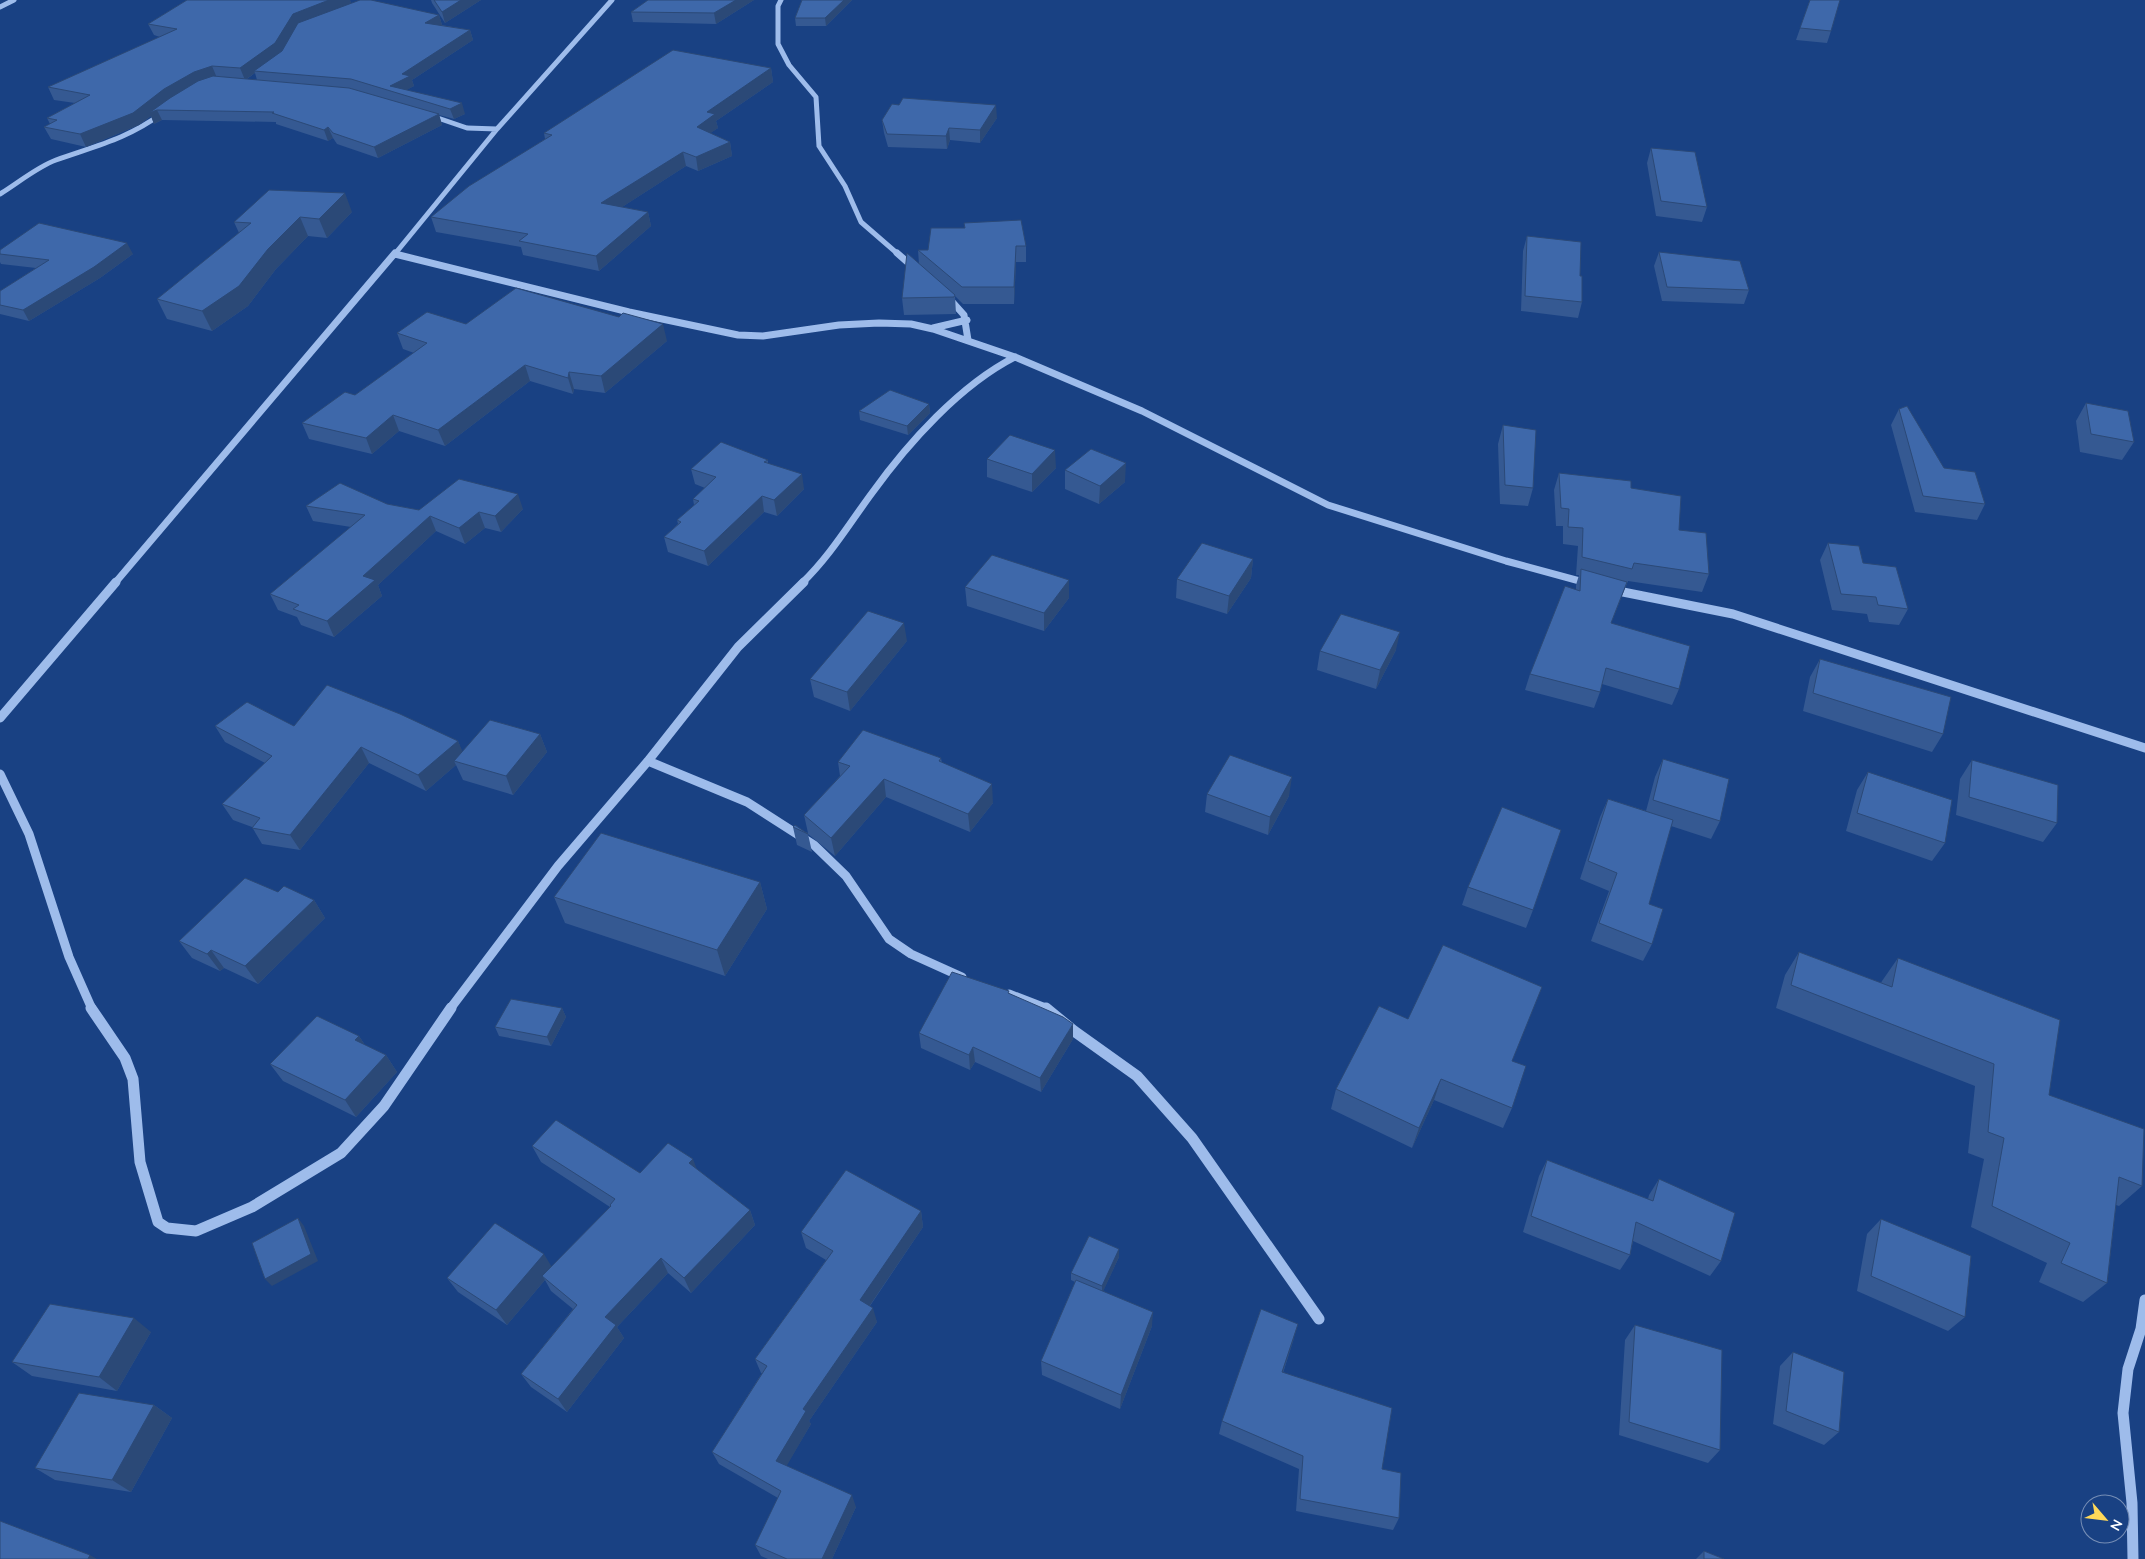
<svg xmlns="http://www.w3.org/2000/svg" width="2145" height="1559" font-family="Quicksand,sans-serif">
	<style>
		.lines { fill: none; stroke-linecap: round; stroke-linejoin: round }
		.minor-far3 { stroke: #9ebceb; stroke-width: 5 }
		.minor-far2 { stroke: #9ebceb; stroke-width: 7 }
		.minor-far1 { stroke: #9ebceb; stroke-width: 9 }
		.minor { stroke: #9ebceb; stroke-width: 11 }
		.wall { fill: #355992; fill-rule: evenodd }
		.shaded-wall { fill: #2b4977 }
		.building { fill: #3e68aa; stroke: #2b4977 }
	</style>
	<rect width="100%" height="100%" fill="#194183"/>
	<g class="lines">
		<path class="minor-far3" d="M 781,0 L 778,6 L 778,44 L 789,65 L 816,97 L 819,146 L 845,186 L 861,222 L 899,255
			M 0,7 L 14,0
			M 429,115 L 467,128 L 497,129
			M 0,194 C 18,183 37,167 56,160 C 95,146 127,139 161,114
			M 395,254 L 398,255
			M 394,255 L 497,129 L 612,0"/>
		<path class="minor-far2" d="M 897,253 L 914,268
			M 395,254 L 629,312 L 738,335 L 763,336 L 839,325 L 879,323 L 911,324 L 933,329 L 1015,357 L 1142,411 L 1328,505 L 1506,561 L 1587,583
			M 947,296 L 964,315 L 968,340
			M 933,328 L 967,320
			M 115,583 L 395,253
			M 802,583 C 830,556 849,524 872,493 C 908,443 960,385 1015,357"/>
		<path class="minor-far1" d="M 1583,582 L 1589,584
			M 1613,590 L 1733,614 L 2145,748
			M 0,718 L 116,582
			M 648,761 L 747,802 L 814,845 L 846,876 L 889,939 L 911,954 L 962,977
			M 0,774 L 29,834 L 69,957 L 92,1009
			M 1009,994 L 1048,1009
			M 450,1009 L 558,866 L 648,761 L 738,647 L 804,582"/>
		<path class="minor" d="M 91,1008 L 125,1058 L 133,1079 L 140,1162 L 158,1222 L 167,1228 L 196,1231 L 252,1207 L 341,1153 L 384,1106 L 451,1008
			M 1046,1008 L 1074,1031 L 1137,1076 L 1192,1138 L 1319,1319
			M 2133,1559 L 2132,1503 L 2123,1413 L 2128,1369 L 2141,1329 L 2145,1300"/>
	</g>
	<path class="wall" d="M 187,0 L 350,0 L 351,3 L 439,15 L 442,25 L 441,25 L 470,30 L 473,40 L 412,80 L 414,86 L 406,90 L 465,114 L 454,119 L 439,115 L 442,125 L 378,158 L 337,144 L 333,138 L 328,141 L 276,124 L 276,122 L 162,120 L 154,124 L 151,116 L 139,125 L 86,147 L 51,139 L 44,127 L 50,124 L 47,118 L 75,103 L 54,100 L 48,87 L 160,37 L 154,35 L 148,24 ZM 255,73 L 257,80 L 247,79 Z
		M 431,0 L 481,0 L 445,23 L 432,3 Z
		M 754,0 L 716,24 L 633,22 L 631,12 Z
		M 802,0 L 852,0 L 826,26 L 796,26 L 795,18 Z
		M 1810,0 L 1831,31 L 1827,43 L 1796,40 Z
		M 771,68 L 773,82 L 716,121 L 718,128 L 710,133 L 730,142 L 732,156 L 698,171 L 686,166 L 622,207 L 648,212 L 651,226 L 599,271 L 523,255 L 521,247 L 436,232 L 431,217 L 545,139 L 544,133 Z
		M 997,118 L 980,143 L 950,140 L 947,149 L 888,147 L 884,133 L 882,120 Z
		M 1651,148 L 1707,207 L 1702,222 L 1656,216 L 1647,163 Z
		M 352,212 L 327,238 L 308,236 L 276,269 L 248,306 L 212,331 L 167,319 L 157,299 L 239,233 L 234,222 Z
		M 964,223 L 1026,246 L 1026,262 L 1016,262 L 1014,304 L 963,304 L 955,296 L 956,314 L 904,315 L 902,298 L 919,264 L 918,250 L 928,250 L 965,228 Z
		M 1527,236 L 1580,276 L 1582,302 L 1578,318 L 1521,311 L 1523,251 Z
		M 0,250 L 133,254 L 100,278 L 29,321 L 0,314 L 0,291 L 36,268 L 1,264 L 0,262 Z
		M 1659,252 L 1749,290 L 1744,304 L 1662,301 L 1654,266 Z
		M 466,324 L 667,341 L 605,393 L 574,389 L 573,394 L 530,381 L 445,446 L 399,431 L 372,454 L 309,439 L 302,423 L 355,395 L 414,353 L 403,349 L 397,333 Z
		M 2086,403 L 2134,442 L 2122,460 L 2080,452 L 2076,421 Z
		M 929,404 L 930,413 L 908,435 L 860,420 L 859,411 Z
		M 1899,409 L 1944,468 L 1985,504 L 1977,520 L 1915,512 L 1891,425 Z
		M 1503,425 L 1533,488 L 1528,506 L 1500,504 L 1498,444 Z
		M 987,459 L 1056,468 L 1032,492 L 987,477 Z
		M 768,460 L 768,463 L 804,489 L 777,516 L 764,512 L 708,566 L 668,552 L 664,537 L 678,524 L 677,520 L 694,505 L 693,499 L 705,488 L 695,484 L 691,469 Z
		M 1065,470 L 1125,482 L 1099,504 L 1065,489 Z
		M 1559,473 L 1631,488 L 1679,530 L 1709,574 L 1702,592 L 1628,581 L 1611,623 L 1679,689 L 1672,705 L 1602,684 L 1600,692 L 1594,708 L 1525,690 L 1530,674 L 1576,589 L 1576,585 L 1579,575 L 1576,575 L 1578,546 L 1563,544 L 1563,526 L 1556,526 L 1554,490 Z
		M 387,504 L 419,510 L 523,509 L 501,532 L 485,528 L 465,544 L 436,531 L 378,585 L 382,596 L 334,637 L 301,625 L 297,617 L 278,610 L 270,594 L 351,527 L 313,521 L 306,506 Z
		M 1828,543 L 1863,563 L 1908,609 L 1899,625 L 1869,622 L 1867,614 L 1832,610 L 1820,560 Z
		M 1253,559 L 1251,578 L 1227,614 L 1176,598 L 1177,579 Z
		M 1069,580 L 1069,598 L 1044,631 L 967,606 L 965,587 Z
		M 907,641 L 850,711 L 814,697 L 810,679 Z
		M 1396,650 L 1376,689 L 1317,670 L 1320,651 Z
		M 1820,659 L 1943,734 L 1932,752 L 1803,711 L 1810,677 Z
		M 215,726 L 294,726 L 458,741 L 462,752 L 540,734 L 547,752 L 513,795 L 463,780 L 456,765 L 426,791 L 369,763 L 300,850 L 262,844 L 252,827 L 233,820 L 222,804 L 265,763 L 225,742 Z
		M 941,758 L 942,763 L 993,803 L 970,832 L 886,797 L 835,856 L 808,834 L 812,852 L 797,845 L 793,827 L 808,833 L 804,815 L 840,776 L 838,762 Z
		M 1663,759 L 1720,821 L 1711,839 L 1671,826 L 1649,904 L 1652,944 L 1643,961 L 1591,941 L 1609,891 L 1580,879 L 1600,817 L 1608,799 L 1646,811 L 1655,777 Z
		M 1972,760 L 2057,823 L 2043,842 L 1956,815 L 1960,779 Z
		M 1868,772 L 1945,843 L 1932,861 L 1846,831 L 1857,790 Z
		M 1207,794 L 1289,796 L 1268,835 L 1205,812 Z
		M 760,882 L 767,909 L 725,976 L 565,923 L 554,897 Z
		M 1468,887 L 1533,910 L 1526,928 L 1462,905 Z
		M 278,892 L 314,900 L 325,918 L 258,984 L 224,968 L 220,971 L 192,958 L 179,941 Z
		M 1799,952 L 1881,983 L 1882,981 L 1898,958 L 2049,1095 L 2142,1186 L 2119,1206 L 2116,1205 L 2107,1283 L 2083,1302 L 2039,1282 L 2047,1263 L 1971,1227 L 1984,1159 L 1968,1153 L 1975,1086 L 1776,1008 L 1785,975 Z
		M 1009,993 L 1073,1039 L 1041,1092 L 975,1062 L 970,1070 L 921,1048 L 919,1033 Z
		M 562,1008 L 566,1017 L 551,1046 L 499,1036 L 495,1027 Z
		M 1408,1019 L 1512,1061 L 1512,1108 L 1503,1128 L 1434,1100 L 1412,1148 L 1331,1109 L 1336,1089 Z
		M 359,1036 L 365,1045 L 386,1055 L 397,1072 L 356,1117 L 283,1081 L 270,1064 Z
		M 532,1146 L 640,1173 L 696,1169 L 750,1210 L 755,1225 L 691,1293 L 668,1273 L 617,1327 L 624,1338 L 567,1412 L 531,1387 L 521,1374 L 573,1309 L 551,1291 L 545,1280 L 507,1325 L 458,1292 L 447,1278 L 552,1266 L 610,1207 L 541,1162 Z
		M 1547,1160 L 1648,1199 L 1649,1195 L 1659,1179 L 1721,1261 L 1710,1276 L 1633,1241 L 1630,1255 L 1620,1270 L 1523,1232 L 1539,1176 Z
		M 921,1211 L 923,1227 L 870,1306 L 877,1322 L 809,1421 L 811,1424 L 786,1466 L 856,1507 L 832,1559 L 768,1559 L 761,1556 L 755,1545 L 778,1498 L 719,1464 L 712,1452 L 762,1373 L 761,1373 L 755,1359 L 826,1260 L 806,1248 L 801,1232 Z
		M 1881,1219 L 1965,1317 L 1948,1331 L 1857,1291 L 1867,1234 Z
		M 1119,1249 L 1119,1257 L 1103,1291 L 1152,1326 L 1120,1409 L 1042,1375 L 1041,1361 L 1075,1282 L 1071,1280 L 1071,1273 Z
		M 1635,1325 L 1720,1450 L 1708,1463 L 1619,1435 L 1625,1340 Z
		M 151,1332 L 117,1391 L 32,1376 L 12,1362 Z
		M 1294,1338 L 1283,1373 L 1382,1469 L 1399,1518 L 1393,1530 L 1296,1511 L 1299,1469 L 1219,1434 L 1222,1421 Z
		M 1793,1352 L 1839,1432 L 1824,1445 L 1773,1424 L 1780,1366 Z
		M 154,1405 L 172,1418 L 131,1492 L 55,1480 L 35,1468 Z
		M 1704,1551 L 1724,1559 L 1696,1559 Z"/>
	<path class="shaded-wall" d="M 329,0 L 350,0 L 352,5 L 280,55 L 254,71 L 255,73 L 245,80 L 240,68 L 293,14 Z
		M 461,0 L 481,0 L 445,23 L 442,12 Z
		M 736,0 L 754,0 L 716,24 L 714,13 Z
		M 844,0 L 852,0 L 826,26 L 825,18 Z
		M 439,15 L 442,25 L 428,33 L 425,23 Z
		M 470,30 L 473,40 L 412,80 L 414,86 L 399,94 L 390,86 L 402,74 Z
		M 212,66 L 217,78 L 157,110 L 162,120 L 154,124 L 151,116 L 139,125 L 86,147 L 80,134 L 164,89 L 194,72 Z
		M 771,68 L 773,82 L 716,121 L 718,128 L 699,141 L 697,127 L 707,112 Z
		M 462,103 L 465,114 L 454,119 L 450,109 Z
		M 996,105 L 997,118 L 980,143 L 980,130 Z
		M 439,114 L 442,125 L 378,158 L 374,147 Z
		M 328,127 L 333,138 L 328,141 L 324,130 Z
		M 949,128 L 950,140 L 947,149 L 946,136 Z
		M 730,142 L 732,156 L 698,171 L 696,157 Z
		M 683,152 L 686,166 L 605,218 L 601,203 Z
		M 345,193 L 352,212 L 327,238 L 319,219 Z
		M 648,212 L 651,226 L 599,271 L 596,256 Z
		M 300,217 L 308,236 L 276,269 L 248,306 L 212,331 L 202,311 L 268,249 Z
		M 127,243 L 133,254 L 100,278 L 29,321 L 23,310 Z
		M 1016,246 L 1016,262 L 1014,304 L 1014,287 Z
		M 663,324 L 667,341 L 605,393 L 601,376 Z
		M 525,365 L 530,381 L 445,446 L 438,430 Z
		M 569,372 L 574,389 L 573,394 L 568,378 Z
		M 929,404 L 930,413 L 908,435 L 907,426 Z
		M 393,415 L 399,431 L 372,454 L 366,438 Z
		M 1055,450 L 1056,468 L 1032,492 L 1032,474 Z
		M 1126,463 L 1125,482 L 1099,504 L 1100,486 Z
		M 802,474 L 804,489 L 777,516 L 774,500 Z
		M 518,494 L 523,509 L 501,532 L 495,516 Z
		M 762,496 L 764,512 L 708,566 L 704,551 Z
		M 479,512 L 485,528 L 465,544 L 459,528 Z
		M 430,516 L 436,531 L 378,585 L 382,596 L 334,637 L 327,621 L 363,576 Z
		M 1253,559 L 1251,578 L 1227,614 L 1229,596 Z
		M 1069,580 L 1069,598 L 1044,631 L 1044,613 Z
		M 904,623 L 907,641 L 850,711 L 847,692 Z
		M 1400,632 L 1396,650 L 1376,689 L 1380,670 Z
		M 540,734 L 547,752 L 513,795 L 506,776 Z
		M 458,741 L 465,757 L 454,761 L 456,765 L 426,791 L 418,775 Z
		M 361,747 L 369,763 L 300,850 L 290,835 Z
		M 1292,777 L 1289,796 L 1268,835 L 1270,817 Z
		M 884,779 L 886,797 L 835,856 L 831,838 Z
		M 992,784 L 993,803 L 970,832 L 968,814 Z
		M 760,882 L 767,909 L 725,976 L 717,950 Z
		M 314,900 L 325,918 L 258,984 L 245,966 Z
		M 211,950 L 224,968 L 220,971 L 207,954 Z
		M 562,1008 L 566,1017 L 551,1046 L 547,1037 Z
		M 1073,1024 L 1073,1039 L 1041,1092 L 1040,1078 Z
		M 359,1036 L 370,1053 L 355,1040 Z
		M 973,1047 L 975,1062 L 970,1070 L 969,1055 Z
		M 386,1055 L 397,1072 L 356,1117 L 345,1100 Z
		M 1441,1079 L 1434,1100 L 1412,1148 L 1419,1128 Z
		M 693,1159 L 699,1175 L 689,1163 Z
		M 750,1210 L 755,1225 L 691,1293 L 684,1278 Z
		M 921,1211 L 923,1227 L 864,1314 L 860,1300 Z
		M 298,1218 L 304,1226 L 318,1261 L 272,1286 L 265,1279 Z
		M 1119,1249 L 1119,1257 L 1102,1294 L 1102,1286 Z
		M 544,1254 L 553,1269 L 542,1276 L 545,1280 L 507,1325 L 496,1310 Z
		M 661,1258 L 668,1273 L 617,1327 L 624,1338 L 567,1412 L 558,1399 L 605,1317 Z
		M 873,1308 L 877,1322 L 809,1421 L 811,1424 L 782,1474 L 776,1461 L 803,1409 Z
		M 1153,1312 L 1152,1326 L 1120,1409 L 1121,1395 Z
		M 134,1318 L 151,1332 L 117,1391 L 99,1377 Z
		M 1298,1324 L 1294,1338 L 1278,1386 L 1282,1372 Z
		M 154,1405 L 172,1418 L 131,1492 L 112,1480 Z
		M 852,1495 L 856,1507 L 832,1559 L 822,1559 Z
		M 90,1555 L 97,1559 L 88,1559 Z"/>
	<path class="building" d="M 187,0 L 329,0 L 293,14 L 275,43 L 240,68 L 212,66 L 194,72 L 164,89 L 133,113 L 80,134 L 44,127 L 57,120 L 47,118 L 90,95 L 48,87 L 177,29 L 148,24 Z
		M 360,0 L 371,0 L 439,15 L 425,23 L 470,30 L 402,74 L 410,76 L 390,86 L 462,103 L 450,109 L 351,79 L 254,71 L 282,51 L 298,23 Z
		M 434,0 L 461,0 L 442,12 Z
		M 648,0 L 736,0 L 714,13 L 631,12 Z
		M 802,0 L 844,0 L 825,18 L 795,18 Z
		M 1810,0 L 1840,0 L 1831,31 L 1800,28 Z
		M 673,50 L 771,68 L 707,112 L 715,114 L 697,127 L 730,142 L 696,157 L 683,152 L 601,203 L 648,212 L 596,256 L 519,241 L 528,234 L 431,217 L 469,186 L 552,135 L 544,133 Z
		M 213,76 L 349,88 L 439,114 L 374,147 L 333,133 L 328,127 L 324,130 L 272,113 L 274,112 L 157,110 L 149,113 L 170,98 L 198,81 Z
		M 903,98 L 996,105 L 980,130 L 949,128 L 946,136 L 887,134 L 882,120 L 892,104 L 899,105 Z
		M 1651,148 L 1695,152 L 1707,207 L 1661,201 Z
		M 269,190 L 345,193 L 319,219 L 300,217 L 268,249 L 239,286 L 202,311 L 157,299 L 251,223 L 234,222 Z
		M 1021,220 L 1026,246 L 1016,246 L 1014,287 L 962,287 L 918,250 L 928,250 L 931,228 L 965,228 L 964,223 Z
		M 39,223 L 127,243 L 94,267 L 23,310 L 0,305 L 0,291 L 49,260 L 0,254 L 0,250 Z
		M 1527,236 L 1581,242 L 1580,276 L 1582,276 L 1582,302 L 1525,296 Z
		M 1659,252 L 1740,261 L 1749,290 L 1667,287 Z
		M 907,253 L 955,295 L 954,297 L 902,298 Z
		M 516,288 L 619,317 L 623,313 L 663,324 L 601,376 L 569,372 L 568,378 L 525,365 L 438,430 L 393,415 L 366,438 L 302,423 L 345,392 L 355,395 L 427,343 L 397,333 L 427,312 L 466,324 Z
		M 890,390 L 929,404 L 907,426 L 859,411 Z
		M 2086,403 L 2128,411 L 2134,442 L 2091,434 Z
		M 1907,406 L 1944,468 L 1975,472 L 1985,504 L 1923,496 L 1899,409 Z
		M 1503,425 L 1536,430 L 1533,488 L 1505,485 Z
		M 1010,435 L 1055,450 L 1032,474 L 987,459 Z
		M 721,442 L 768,460 L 764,462 L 802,474 L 774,500 L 762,496 L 704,551 L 664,537 L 681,522 L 677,520 L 699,501 L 693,499 L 716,477 L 691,469 Z
		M 1091,449 L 1126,463 L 1100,486 L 1065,470 Z
		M 1559,473 L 1631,481 L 1631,488 L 1681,496 L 1679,530 L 1706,533 L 1709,574 L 1634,563 L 1632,569 L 1582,557 L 1583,528 L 1568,527 L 1569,509 L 1561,508 Z
		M 459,479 L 518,494 L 495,516 L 479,512 L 459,528 L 430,516 L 363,576 L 375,580 L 327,621 L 293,609 L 299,605 L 270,594 L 365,515 L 306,506 L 340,483 L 387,504 L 419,510 Z
		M 1202,543 L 1253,559 L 1229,596 L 1177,579 Z
		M 1828,543 L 1859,546 L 1863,563 L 1896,567 L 1908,609 L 1878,605 L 1876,597 L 1841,594 Z
		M 992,555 L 1069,580 L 1044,613 L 965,587 Z
		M 1581,569 L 1627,582 L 1611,623 L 1690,646 L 1679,689 L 1606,668 L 1600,692 L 1530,674 L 1565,586 L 1580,591 Z
		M 868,611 L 904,623 L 847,692 L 810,679 Z
		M 1341,614 L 1400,632 L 1380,670 L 1320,651 Z
		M 1820,659 L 1951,697 L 1943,734 L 1813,693 Z
		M 327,685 L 400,714 L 458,741 L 418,775 L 361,747 L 290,835 L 252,828 L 260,818 L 222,804 L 272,756 L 215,726 L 247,702 L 294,726 Z
		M 490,720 L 540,734 L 506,776 L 454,761 Z
		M 863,730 L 941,758 L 939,761 L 992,784 L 968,814 L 884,779 L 831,838 L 804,815 L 850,766 L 838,762 Z
		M 1230,755 L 1292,777 L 1270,817 L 1207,794 Z
		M 1663,759 L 1729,779 L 1720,821 L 1653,800 Z
		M 1972,760 L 2058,785 L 2057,823 L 1969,797 Z
		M 1868,772 L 1952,800 L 1945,843 L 1857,813 Z
		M 1608,799 L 1673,820 L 1649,904 L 1663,909 L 1652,944 L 1599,923 L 1617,873 L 1588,861 Z
		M 1502,807 L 1561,830 L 1533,910 L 1468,887 Z
		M 795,825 L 808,834 L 793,827 Z
		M 601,833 L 760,882 L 717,950 L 554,897 Z
		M 245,878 L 278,892 L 284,886 L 314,900 L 245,966 L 211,950 L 207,954 L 179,941 Z
		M 1443,945 L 1542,987 L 1512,1061 L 1526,1066 L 1512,1108 L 1441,1079 L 1419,1128 L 1336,1089 L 1379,1006 L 1408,1019 Z
		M 1799,952 L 1892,987 L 1898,958 L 2060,1020 L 2049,1095 L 2144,1129 L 2142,1186 L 2119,1177 L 2107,1283 L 2061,1263 L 2070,1243 L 1992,1206 L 2004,1138 L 1988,1132 L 1994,1064 L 1791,985 Z
		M 952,972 L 1009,991 L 1008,993 L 1063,1017 L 1073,1024 L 1040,1078 L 973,1047 L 969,1055 L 919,1033 Z
		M 511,999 L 562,1008 L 547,1037 L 495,1027 Z
		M 317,1016 L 359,1036 L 355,1040 L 386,1055 L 345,1100 L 270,1064 Z
		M 556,1120 L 640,1173 L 668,1143 L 693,1159 L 689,1163 L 750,1210 L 684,1278 L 661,1258 L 605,1317 L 616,1325 L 558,1399 L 521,1374 L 577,1305 L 542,1276 L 611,1206 L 610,1205 L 615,1199 L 532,1146 Z
		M 1547,1160 L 1653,1201 L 1659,1179 L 1735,1213 L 1721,1261 L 1636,1222 L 1630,1255 L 1531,1216 Z
		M 846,1170 L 921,1211 L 860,1300 L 873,1308 L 803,1409 L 806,1411 L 776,1461 L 852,1495 L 822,1559 L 787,1559 L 755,1545 L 781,1491 L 712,1452 L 767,1366 L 755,1359 L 833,1251 L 801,1232 Z
		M 298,1218 L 311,1254 L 265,1279 L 252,1243 Z
		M 1881,1219 L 1971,1256 L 1965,1317 L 1871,1276 Z
		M 495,1223 L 544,1254 L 496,1310 L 447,1278 Z
		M 1089,1236 L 1119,1249 L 1102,1286 L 1071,1273 Z
		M 1076,1280 L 1153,1312 L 1121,1395 L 1041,1361 Z
		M 50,1304 L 134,1318 L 99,1377 L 12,1362 Z
		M 1261,1309 L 1298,1324 L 1282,1372 L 1392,1408 L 1382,1469 L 1401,1473 L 1399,1518 L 1300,1499 L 1303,1456 L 1222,1421 Z
		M 1635,1325 L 1722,1350 L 1720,1450 L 1629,1422 Z
		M 1793,1352 L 1844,1372 L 1839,1432 L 1786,1411 Z
		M 79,1393 L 154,1405 L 112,1480 L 35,1468 Z
		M 0,1521 L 90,1555 L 88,1559 L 0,1559 Z
		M 1704,1551 L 1724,1559 L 1704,1559 Z"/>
	<g transform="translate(2105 1519) rotate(118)"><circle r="24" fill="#194183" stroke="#758db5"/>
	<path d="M0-4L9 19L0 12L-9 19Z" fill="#fed859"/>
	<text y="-8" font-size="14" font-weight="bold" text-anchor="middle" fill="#ffffff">N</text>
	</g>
</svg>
